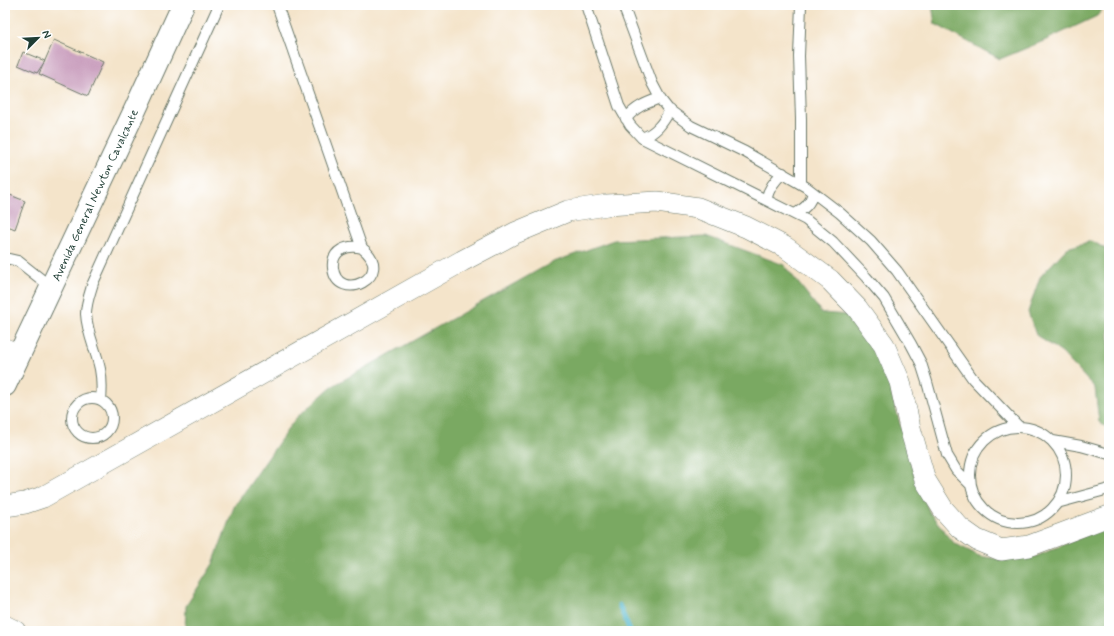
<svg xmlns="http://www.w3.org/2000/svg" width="1114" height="636" font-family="Mynerve,sans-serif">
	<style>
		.forest { fill: #7aa962; stroke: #4c734b }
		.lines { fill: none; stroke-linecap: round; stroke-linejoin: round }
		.stream { stroke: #4ab2c8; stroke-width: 5 }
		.building { fill: #c99ebd }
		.lane-casing { stroke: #6a7768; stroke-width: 12 }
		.street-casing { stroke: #6a7768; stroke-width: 22 }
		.primary-casing { stroke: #6a7768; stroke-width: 24 }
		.lane { stroke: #fff; stroke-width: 10 }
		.street { stroke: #fff; stroke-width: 21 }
		.primary { stroke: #fff; stroke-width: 22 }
		.labels { text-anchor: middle; stroke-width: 4; stroke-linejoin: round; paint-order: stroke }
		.street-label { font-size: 12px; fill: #1f3d34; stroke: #fff }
	</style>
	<rect width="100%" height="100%" fill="#fff"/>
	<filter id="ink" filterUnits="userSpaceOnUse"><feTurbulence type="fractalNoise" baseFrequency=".025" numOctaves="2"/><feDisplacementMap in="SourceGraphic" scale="8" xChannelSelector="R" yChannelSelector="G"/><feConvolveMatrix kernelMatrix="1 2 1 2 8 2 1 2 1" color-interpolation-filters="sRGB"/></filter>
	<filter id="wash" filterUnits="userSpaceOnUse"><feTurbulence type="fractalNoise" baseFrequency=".012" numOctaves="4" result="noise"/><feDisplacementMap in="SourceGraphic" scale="16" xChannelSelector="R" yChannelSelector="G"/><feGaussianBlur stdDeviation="0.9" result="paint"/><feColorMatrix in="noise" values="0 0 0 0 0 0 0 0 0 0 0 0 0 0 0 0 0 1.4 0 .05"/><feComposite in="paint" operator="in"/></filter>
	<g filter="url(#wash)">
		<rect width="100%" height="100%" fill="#f4e4ca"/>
		<path class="forest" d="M 932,5 L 1106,5 L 1097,16 L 1046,40 L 1000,59 L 935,24 Z
			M 706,236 L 784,265 L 822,313 L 850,315 L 865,330 L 884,367 L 917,484 L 930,513 L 954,543 L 979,556 L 1005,560 L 1037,556 L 1109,525 L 1109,631 L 185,631 L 186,606 L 213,564 L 234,507 L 295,419 L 331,387 L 551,263 L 614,240 Z
			M 1092,241 L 1109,251 L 1109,429 L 1099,422 L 1095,388 L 1062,353 L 1036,335 L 1028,312 L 1040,277 L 1067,248 Z"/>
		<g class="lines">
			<path class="stream" d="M 619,605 L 630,631"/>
		</g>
		<g id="blocks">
			<path class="building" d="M 54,40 L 103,62 L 88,96 L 39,74 Z
				M 23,52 L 45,61 L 37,73 L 18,65 Z
				M 5,193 L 25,201 L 15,229 L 5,225 Z"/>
		</g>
	</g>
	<g filter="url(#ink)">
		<use href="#blocks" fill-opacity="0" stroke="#6a7768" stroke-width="1"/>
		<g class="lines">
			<g class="lane-casing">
				<path id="lane" d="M 277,5 L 362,248 C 398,276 337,305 333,268 C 331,250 348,244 362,248
					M 586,5 L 619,106 L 630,125 L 642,138 L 806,220 L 833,242 L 866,277 L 884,298 L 911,344 L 921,363 L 927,382 L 947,455 L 956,470 L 971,485
					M 623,5 L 652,83 L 661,100 L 668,109 L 691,126 L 745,152 L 806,187 L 840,213 L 871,241 L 897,271 L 973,379 L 1018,426
					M 801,5 L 799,56 L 801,119 L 801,184
					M 626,119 C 635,107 646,103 660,98
					M 642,138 C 656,133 663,123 670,110
					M 766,200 C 769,188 774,181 783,173
					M 795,214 C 805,208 810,204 813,193
					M 5,258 L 18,261 L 51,287
					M72 418a20 20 0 1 1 40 0a20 20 0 1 1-40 0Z
					M 101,400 C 102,389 102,379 100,369 C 96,350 87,333 86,314 C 86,303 90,293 93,283 L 219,5
					M970 475a48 48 0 1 1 96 0a48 48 0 1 1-96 0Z
					M 1053,441 L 1081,446 L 1109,454
					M 1057,503 L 1109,489"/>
			</g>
			<g class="street-casing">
				<path id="street" d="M 5,349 L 19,355
					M 5,506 L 25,503 L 43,497 L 462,261 L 515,233 L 568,211 L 607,205 L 657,202 L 698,208 L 746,227 L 785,247 L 830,280 L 857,308 L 884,345 L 900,382 L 910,428 L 925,480 L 943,509 L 960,528 L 977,540 L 1001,550 L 1029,546 L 1109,516
					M 5,626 L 15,631"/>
			</g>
			<g class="primary-casing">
				<path id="primary" d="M 5,385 L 135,110 L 183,5"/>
			</g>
			<use href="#lane" class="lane"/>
			<use href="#street" class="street"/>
			<use href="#primary" class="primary"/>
		</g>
	</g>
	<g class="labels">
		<g class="street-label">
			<text transform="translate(95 195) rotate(-65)" y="4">Avenida General Newton Cavalcante</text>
		</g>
	</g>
	<rect width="1114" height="636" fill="none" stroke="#fff" stroke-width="20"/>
	<g transform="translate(38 38) rotate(66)" stroke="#ffffff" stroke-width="3" paint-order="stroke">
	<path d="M0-3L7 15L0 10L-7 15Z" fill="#1f3d34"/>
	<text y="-6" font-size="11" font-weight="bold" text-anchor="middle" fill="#1f3d34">N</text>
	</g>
</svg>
